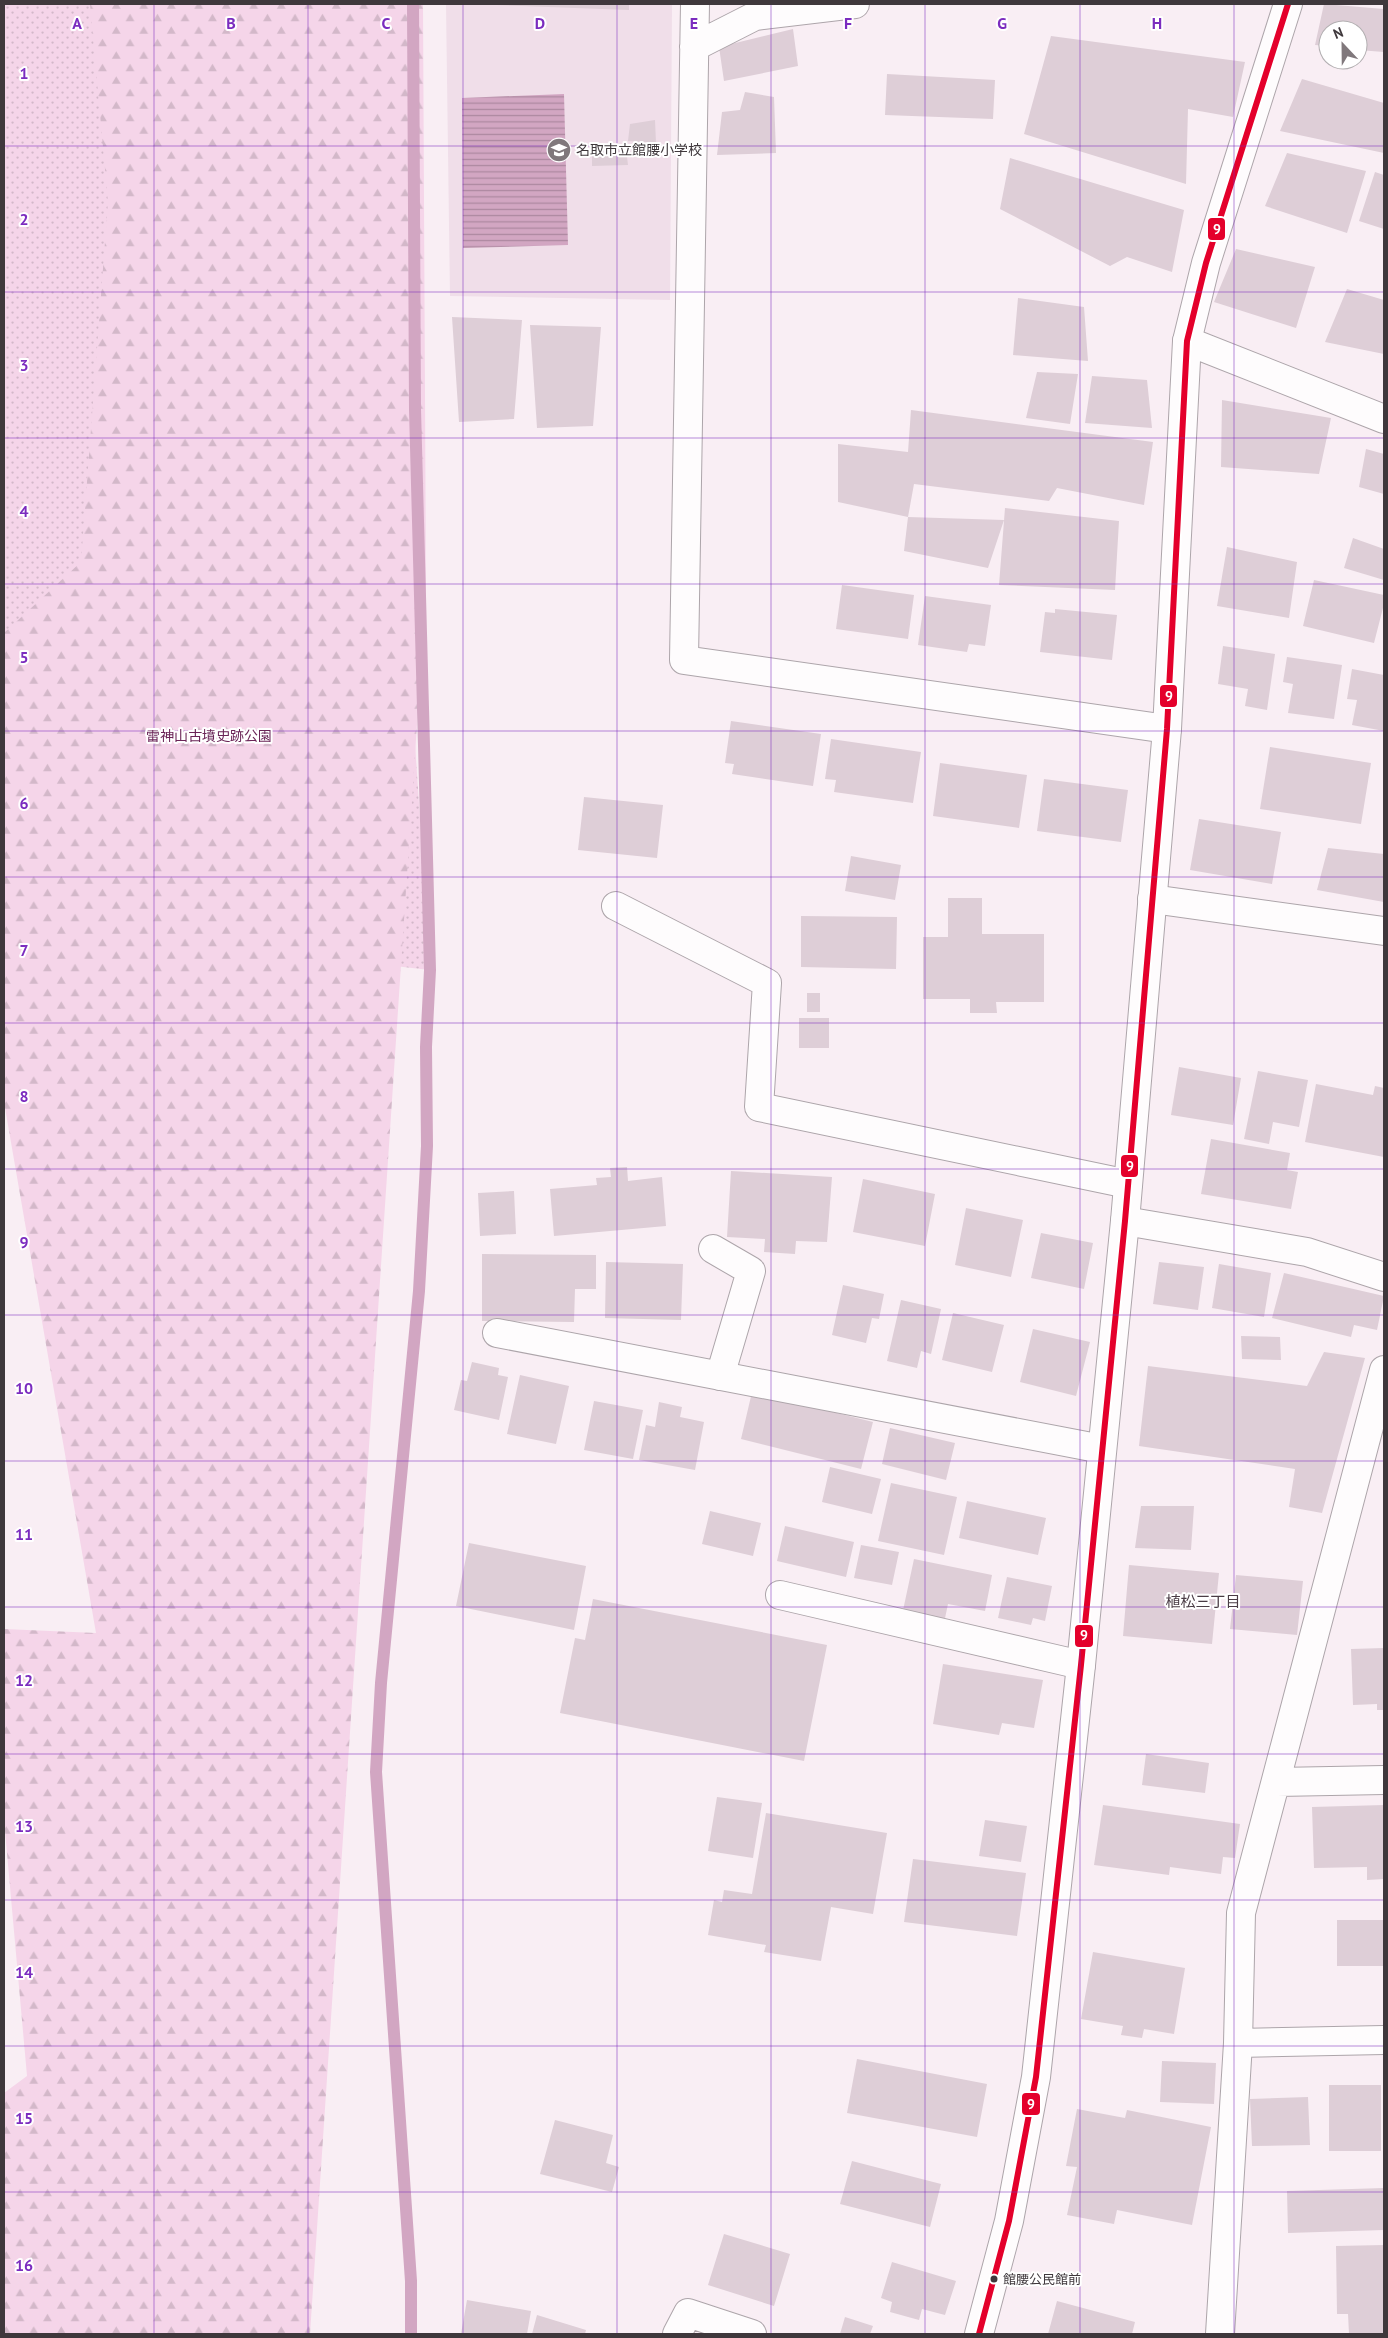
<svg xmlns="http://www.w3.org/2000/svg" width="1388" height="2338" font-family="'PT Sans','Noto Sans JP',sans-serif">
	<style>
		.built { fill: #f0dee9 }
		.grass { fill: url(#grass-dots) }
		.forest { fill: url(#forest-firs) }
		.water { fill: url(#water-rules) }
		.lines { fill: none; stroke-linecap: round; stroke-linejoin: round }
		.stream { stroke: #d2a6c2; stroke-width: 12 }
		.building { fill: #deced7 }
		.minor-casing { stroke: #ada5aa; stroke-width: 30 }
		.secondary-casing { stroke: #ada5aa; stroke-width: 30 }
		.minor { stroke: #fefcfd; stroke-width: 28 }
		.secondary { stroke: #fefcfd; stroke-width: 28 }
		.bus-1-casing { stroke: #fff; stroke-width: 10 }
		.bus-1 { stroke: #e4002b; stroke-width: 6 }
		.grid { fill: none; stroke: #7b2cbf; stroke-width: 1; stroke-opacity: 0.55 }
		.bus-dot { fill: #3f383c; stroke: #fff; stroke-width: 2 }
		.labels { text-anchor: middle; stroke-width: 4; stroke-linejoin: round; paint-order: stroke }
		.bus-label { font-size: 13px; fill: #3f383c; stroke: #fff; text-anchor: start }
		.poi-label { font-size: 14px; fill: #3f383c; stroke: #fff; text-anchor: start }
		.park-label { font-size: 14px; fill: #6a2457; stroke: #fff }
		.neighbourhood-label { font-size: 15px; fill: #4a3c45; stroke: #fff }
		.grid-label { font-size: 16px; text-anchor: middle; font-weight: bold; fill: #7b2cbf; stroke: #fff; stroke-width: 4; stroke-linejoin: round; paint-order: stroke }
		.line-badge { stroke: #fff; stroke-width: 2 }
		.badge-label { font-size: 14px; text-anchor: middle; font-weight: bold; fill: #fff }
	</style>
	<defs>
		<pattern id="grass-dots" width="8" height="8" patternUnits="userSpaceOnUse" patternTransform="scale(1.25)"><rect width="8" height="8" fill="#f5d5e9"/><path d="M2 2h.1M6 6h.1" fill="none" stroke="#d3b8c9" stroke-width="1.8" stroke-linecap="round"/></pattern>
		<pattern id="forest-firs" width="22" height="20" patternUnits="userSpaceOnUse" patternTransform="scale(1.25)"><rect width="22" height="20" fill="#f5d5e9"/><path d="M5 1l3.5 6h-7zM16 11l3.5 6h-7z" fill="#d3b8c9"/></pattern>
		<pattern id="water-rules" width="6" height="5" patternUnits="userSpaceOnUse" patternTransform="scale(1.25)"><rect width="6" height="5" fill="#d2a6c2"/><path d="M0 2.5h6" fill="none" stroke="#ac889f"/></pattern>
	</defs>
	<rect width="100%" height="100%" fill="#f9eef4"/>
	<path class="built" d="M 446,4 L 672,4 L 670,300 L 450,296 Z"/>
	<path class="grass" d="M 4,4 L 366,4 L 430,970 L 4,922 Z"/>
	<path class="forest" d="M 90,4 L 423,4 L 426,589 L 310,2334 L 4,2334 L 4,2093 L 27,2076 L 4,1820 L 4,1629 L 96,1633 L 4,1102 L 4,633 L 81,562 L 108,202 Z"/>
	<path class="water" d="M 564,94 L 568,245 L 463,248 L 462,98 Z"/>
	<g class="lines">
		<path class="stream" d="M 411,2334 L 411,2281 L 376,1772 L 381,1683 L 419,1291 L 427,1146 L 426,1047 L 430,970 L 415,409 L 413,4"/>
	</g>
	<path class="building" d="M 497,4 L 629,4 L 629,10 L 497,5 Z
		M 1324,4 L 1384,9 L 1384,52 L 1358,50 L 1358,30 L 1328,30 L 1328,46 L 1315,45 Z
		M 793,29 L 798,66 L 724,81 L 719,47 Z
		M 1051,36 L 1245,62 L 1233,117 L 1188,109 L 1186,184 L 1024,134 Z
		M 887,74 L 995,80 L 993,119 L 885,115 Z
		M 1302,79 L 1384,103 L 1384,153 L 1280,131 Z
		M 745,92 L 774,97 L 776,153 L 717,155 L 722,112 L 740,110 Z
		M 655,120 L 656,143 L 628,141 L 630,124 Z
		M 592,148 L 626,149 L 628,165 L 592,166 Z
		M 1287,153 L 1366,171 L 1347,233 L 1265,206 Z
		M 1010,158 L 1184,210 L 1172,272 L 1127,257 L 1110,266 L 1000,209 Z
		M 1375,172 L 1384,175 L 1384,229 L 1359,221 Z
		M 1236,249 L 1315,267 L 1296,328 L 1214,302 Z
		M 1347,289 L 1384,300 L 1384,354 L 1325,342 Z
		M 1018,298 L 1084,307 L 1088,361 L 1013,355 Z
		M 452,317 L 522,320 L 514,419 L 459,422 Z
		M 530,325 L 601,327 L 593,426 L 537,428 Z
		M 1037,372 L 1078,374 L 1070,424 L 1026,418 Z
		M 1092,376 L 1147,380 L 1152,428 L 1085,423 Z
		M 1222,400 L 1331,418 L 1319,474 L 1221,467 Z
		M 911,410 L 1153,442 L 1144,505 L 1057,488 L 1049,501 L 914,484 L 908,517 L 838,502 L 838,444 L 908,452 Z
		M 1366,449 L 1384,454 L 1384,494 L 1359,487 Z
		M 1005,508 L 1119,521 L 1115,590 L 999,585 Z
		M 908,517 L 1004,520 L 988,568 L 904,551 Z
		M 1353,538 L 1384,549 L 1384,580 L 1344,568 Z
		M 1227,547 L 1297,562 L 1289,618 L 1217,606 Z
		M 1314,580 L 1384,595 L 1384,604 L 1374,643 L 1303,626 Z
		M 842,585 L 914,595 L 908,639 L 836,629 Z
		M 925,596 L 991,605 L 985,646 L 969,644 L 967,652 L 918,645 Z
		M 1055,609 L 1117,615 L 1112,660 L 1040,652 L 1045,612 L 1055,613 Z
		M 1223,646 L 1275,654 L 1267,710 L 1245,706 L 1248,689 L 1218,684 Z
		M 1287,657 L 1342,665 L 1334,719 L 1288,713 L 1293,684 L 1283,682 Z
		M 1352,669 L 1384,675 L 1384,731 L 1352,725 L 1357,700 L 1347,699 Z
		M 731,721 L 821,734 L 813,786 L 732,774 L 734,764 L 725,763 Z
		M 831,739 L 921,752 L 913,803 L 834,792 L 836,780 L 825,779 Z
		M 1270,747 L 1371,763 L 1361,824 L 1260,809 Z
		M 940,763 L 1027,775 L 1019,828 L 933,816 Z
		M 1044,779 L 1128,790 L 1121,842 L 1037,831 Z
		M 584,797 L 663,805 L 657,858 L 578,850 Z
		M 1199,819 L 1281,832 L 1272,884 L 1190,870 Z
		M 1328,848 L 1384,854 L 1384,902 L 1317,890 Z
		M 851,856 L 901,865 L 895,900 L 845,891 Z
		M 948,898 L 982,898 L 982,934 L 1044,934 L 1044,1002 L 996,1002 L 997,1013 L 970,1013 L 970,999 L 923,999 L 923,937 L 948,937 Z
		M 801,916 L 897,917 L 896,969 L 801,967 Z
		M 807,993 L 820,993 L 820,1012 L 807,1012 Z
		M 799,1018 L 829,1018 L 829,1048 L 799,1048 Z
		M 1179,1067 L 1241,1078 L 1233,1125 L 1171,1115 Z
		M 1258,1071 L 1308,1080 L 1299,1127 L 1273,1122 L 1269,1144 L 1244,1139 Z
		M 1316,1084 L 1373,1095 L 1375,1086 L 1384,1088 L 1384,1157 L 1305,1142 Z
		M 1211,1139 L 1290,1153 L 1287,1170 L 1298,1172 L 1291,1209 L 1201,1194 Z
		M 627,1167 L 628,1181 L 662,1177 L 666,1226 L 554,1236 L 550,1189 L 597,1185 L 596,1178 L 611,1177 L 610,1168 Z
		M 731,1171 L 832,1177 L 827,1242 L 796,1241 L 795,1254 L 764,1252 L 765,1239 L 727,1237 Z
		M 863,1179 L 935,1194 L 925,1246 L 853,1232 Z
		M 514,1191 L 516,1234 L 480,1236 L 478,1193 Z
		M 966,1208 L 1023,1220 L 1011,1277 L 955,1265 Z
		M 1041,1233 L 1093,1243 L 1084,1289 L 1031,1278 Z
		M 482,1254 L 596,1255 L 596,1289 L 575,1289 L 574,1322 L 482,1321 Z
		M 606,1262 L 683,1264 L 681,1320 L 605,1318 Z
		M 1159,1262 L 1204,1267 L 1198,1310 L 1153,1304 Z
		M 1219,1264 L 1271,1273 L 1264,1317 L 1212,1308 Z
		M 1284,1273 L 1384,1296 L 1377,1330 L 1354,1325 L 1351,1337 L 1272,1318 Z
		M 843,1285 L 884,1294 L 879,1319 L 872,1318 L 866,1343 L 832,1335 Z
		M 901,1300 L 941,1309 L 931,1354 L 921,1351 L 917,1368 L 887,1361 Z
		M 953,1313 L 1004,1325 L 992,1372 L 942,1360 Z
		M 1033,1329 L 1090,1342 L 1076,1396 L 1020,1382 Z
		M 1241,1336 L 1280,1337 L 1281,1360 L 1242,1359 Z
		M 1324,1352 L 1365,1358 L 1322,1513 L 1289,1507 L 1295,1469 L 1139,1446 L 1148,1366 L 1307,1386 Z
		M 472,1362 L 499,1368 L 498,1375 L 508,1377 L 499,1420 L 454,1410 L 461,1380 L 467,1381 Z
		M 520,1375 L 569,1386 L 556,1444 L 507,1434 Z
		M 752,1392 L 873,1422 L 861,1469 L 741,1439 Z
		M 594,1401 L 643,1410 L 633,1459 L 584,1450 Z
		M 659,1402 L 682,1407 L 680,1417 L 704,1422 L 695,1470 L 639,1460 L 646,1425 L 655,1427 Z
		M 890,1428 L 955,1443 L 946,1480 L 882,1464 Z
		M 830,1467 L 881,1479 L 872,1514 L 822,1502 Z
		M 891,1483 L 957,1497 L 944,1555 L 878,1541 Z
		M 967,1501 L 1046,1518 L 1038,1555 L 959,1538 Z
		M 1141,1506 L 1194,1506 L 1191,1550 L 1135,1548 Z
		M 710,1511 L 761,1523 L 753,1556 L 702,1544 Z
		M 785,1526 L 854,1542 L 846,1577 L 777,1561 Z
		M 469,1543 L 586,1566 L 574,1630 L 456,1606 Z
		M 861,1545 L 899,1552 L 892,1585 L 854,1578 Z
		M 914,1559 L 992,1575 L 985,1611 L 948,1604 L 944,1623 L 902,1615 Z
		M 1129,1565 L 1219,1573 L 1212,1644 L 1123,1636 Z
		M 1236,1575 L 1303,1581 L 1297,1635 L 1230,1629 Z
		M 1007,1577 L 1052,1586 L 1045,1621 L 1033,1618 L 1031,1625 L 998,1618 Z
		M 593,1599 L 827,1645 L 804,1761 L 560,1713 L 575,1638 L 585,1640 Z
		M 1384,1648 L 1384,1710 L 1377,1710 L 1377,1704 L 1353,1705 L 1351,1649 Z
		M 943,1664 L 1043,1680 L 1034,1728 L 1002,1723 L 999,1735 L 933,1724 Z
		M 1146,1754 L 1209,1763 L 1205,1793 L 1142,1785 Z
		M 717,1797 L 762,1803 L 753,1858 L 708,1851 Z
		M 1103,1805 L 1240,1824 L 1235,1858 L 1223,1857 L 1221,1874 L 1170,1867 L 1169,1875 L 1094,1865 Z
		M 1384,1805 L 1384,1879 L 1367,1880 L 1367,1867 L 1314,1868 L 1312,1807 Z
		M 766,1813 L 887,1833 L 873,1914 L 831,1907 L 821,1961 L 764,1952 L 766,1945 L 708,1935 L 714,1900 L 722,1902 L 724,1890 L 752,1894 Z
		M 985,1820 L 1027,1826 L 1021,1862 L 979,1856 Z
		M 913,1859 L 1026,1873 L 1017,1936 L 904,1922 Z
		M 1337,1920 L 1384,1920 L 1384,1966 L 1337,1966 Z
		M 1093,1952 L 1185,1968 L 1174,2034 L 1144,2029 L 1142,2038 L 1121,2035 L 1123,2026 L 1081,2019 Z
		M 857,2059 L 987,2084 L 977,2137 L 847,2113 Z
		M 1162,2061 L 1216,2063 L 1214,2104 L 1160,2102 Z
		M 1329,2085 L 1381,2085 L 1381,2151 L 1329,2151 Z
		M 1308,2097 L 1310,2145 L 1252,2146 L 1250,2099 Z
		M 1077,2109 L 1125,2118 L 1127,2110 L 1211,2127 L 1192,2225 L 1117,2210 L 1114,2224 L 1067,2215 L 1077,2167 L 1066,2166 Z
		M 555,2120 L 613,2135 L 606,2163 L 619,2167 L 612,2192 L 540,2174 Z
		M 852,2161 L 941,2184 L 930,2227 L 840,2204 Z
		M 1384,2188 L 1384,2230 L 1288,2233 L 1287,2191 Z
		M 724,2234 L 790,2254 L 774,2306 L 708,2285 Z
		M 1384,2245 L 1384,2334 L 1349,2334 L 1348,2314 L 1337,2314 L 1336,2246 Z
		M 892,2262 L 956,2281 L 945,2315 L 922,2309 L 919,2320 L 890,2312 L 892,2302 L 881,2298 Z
		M 467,2300 L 531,2311 L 527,2334 L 461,2334 Z
		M 1057,2301 L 1135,2322 L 1132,2334 L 1048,2334 Z
		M 537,2315 L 586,2330 L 585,2334 L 532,2334 Z
		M 845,2317 L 873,2326 L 870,2334 L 840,2334 Z"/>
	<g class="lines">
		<g class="minor-casing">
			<path id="minor" d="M 695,4 L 684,660 L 1167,729
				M 694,47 L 755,16 L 855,4
				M 1187,341 L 1384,419
				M 1152,899 L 1384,931
				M 616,906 L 767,983 L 759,1107 L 1128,1184
				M 1125,1221 L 1307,1252 L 1384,1277
				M 713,1249 L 751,1271 L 720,1376
				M 497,1333 L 1102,1449
				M 780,1595 L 1081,1665
				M 1277,1782 L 1384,1780
				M 1238,2043 L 1384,2040
				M 677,2334 L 688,2313 L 752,2334
				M 1220,2334 L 1238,2043 L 1241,1913 L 1384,1370"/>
		</g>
		<g class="secondary-casing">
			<path id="secondary" d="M 979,2334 L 1009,2221 L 1036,2077 L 1081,1665 L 1125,1221 L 1167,729 L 1187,341 L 1206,263 L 1288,4"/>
		</g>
		<use href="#minor" class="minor"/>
		<use href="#secondary" class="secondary"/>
		<g class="bus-1-casing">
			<path id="bus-1" d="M 979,2334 L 1009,2221 L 1036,2077 L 1081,1665 L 1125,1221 L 1167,729 L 1187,341 L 1206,263 L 1288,4"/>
		</g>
		<use href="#bus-1" class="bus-1"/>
	</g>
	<path class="grid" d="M 154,4 L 154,2334M 308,4 L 308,2334M 463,4 L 463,2334M 617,4 L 617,2334M 771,4 L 771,2334M 925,4 L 925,2334M 1080,4 L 1080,2334M 1234,4 L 1234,2334M 4,146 L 1384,146M 4,292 L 1384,292M 4,438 L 1384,438M 4,584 L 1384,584M 4,731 L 1384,731M 4,877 L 1384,877M 4,1023 L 1384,1023M 4,1169 L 1384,1169M 4,1315 L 1384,1315M 4,1461 L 1384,1461M 4,1607 L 1384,1607M 4,1754 L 1384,1754M 4,1900 L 1384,1900M 4,2046 L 1384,2046M 4,2192 L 1384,2192"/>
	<defs>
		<g id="school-disc" transform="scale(1.25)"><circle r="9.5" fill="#80787c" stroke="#fff"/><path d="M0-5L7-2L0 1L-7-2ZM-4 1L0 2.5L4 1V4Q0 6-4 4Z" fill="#fff"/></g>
	</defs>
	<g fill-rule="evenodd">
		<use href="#school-disc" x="559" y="150"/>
	</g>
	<circle class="bus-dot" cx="994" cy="2279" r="4.5"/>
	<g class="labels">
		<g class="bus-label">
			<text x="1003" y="2284">館腰公民館前</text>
		</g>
		<g class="poi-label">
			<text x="576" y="155">名取市立館腰小学校</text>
		</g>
		<g class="park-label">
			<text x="209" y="741">雷神山古墳史跡公園</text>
		</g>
		<g class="neighbourhood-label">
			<text x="1203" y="1607">植松三丁目</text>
		</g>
	</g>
	<g class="grid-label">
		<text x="77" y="29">A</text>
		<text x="231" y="29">B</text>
		<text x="386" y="29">C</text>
		<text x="540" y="29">D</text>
		<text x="694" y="29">E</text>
		<text x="848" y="29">F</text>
		<text x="1002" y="29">G</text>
		<text x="1157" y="29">H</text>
		<text x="24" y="79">1</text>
		<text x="24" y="225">2</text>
		<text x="24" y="371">3</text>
		<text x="24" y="517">4</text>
		<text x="24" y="663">5</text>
		<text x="24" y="809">6</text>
		<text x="24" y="956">7</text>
		<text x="24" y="1102">8</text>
		<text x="24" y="1248">9</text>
		<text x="24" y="1394">10</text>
		<text x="24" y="1540">11</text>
		<text x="24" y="1686">12</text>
		<text x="24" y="1832">13</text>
		<text x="24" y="1978">14</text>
		<text x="24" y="2124">15</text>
		<text x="24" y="2271">16</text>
	</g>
	<g class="line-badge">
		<rect x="1207" y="217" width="19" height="24" rx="5" fill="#e4002b"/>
		<rect x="1159" y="684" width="19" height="24" rx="5" fill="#e4002b"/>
		<rect x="1120" y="1154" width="19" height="24" rx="5" fill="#e4002b"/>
		<rect x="1074" y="1624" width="20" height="24" rx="5" fill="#e4002b"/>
		<rect x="1021" y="2092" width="20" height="24" rx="5" fill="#e4002b"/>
	</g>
	<g class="badge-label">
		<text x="1217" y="234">9</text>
		<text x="1169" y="701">9</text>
		<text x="1130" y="1171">9</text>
		<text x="1084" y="1640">9</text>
		<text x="1031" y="2109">9</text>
	</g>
	<rect width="1388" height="2338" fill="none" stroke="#3f383c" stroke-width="10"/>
	<g transform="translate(1343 45) rotate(338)"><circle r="24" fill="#ffffff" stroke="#b2afb1"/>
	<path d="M0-4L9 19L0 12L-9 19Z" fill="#80787c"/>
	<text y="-8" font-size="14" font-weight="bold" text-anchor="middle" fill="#3f383c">N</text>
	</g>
</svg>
